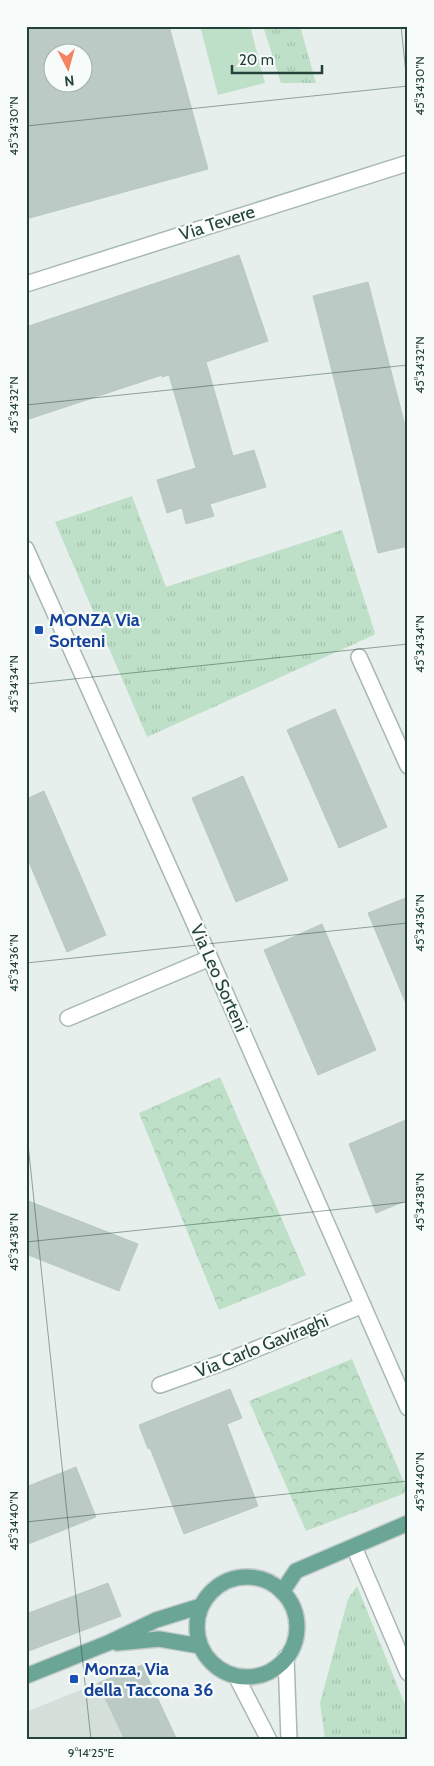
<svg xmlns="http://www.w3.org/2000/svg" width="434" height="1766" font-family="Cabin,sans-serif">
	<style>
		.built { fill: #d4dfda }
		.grass { fill: url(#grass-tufts) }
		.park { fill: url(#park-crowns) }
		.pitch { fill: #bfe0c8 }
		.building { fill: #bbcac4; stroke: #b8c9c2; fill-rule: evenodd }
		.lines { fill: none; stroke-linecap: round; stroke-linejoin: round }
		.minor-casing { stroke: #a8b8b2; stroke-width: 18 }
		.major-casing { stroke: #c2cac8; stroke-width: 18 }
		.minor { stroke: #fff; stroke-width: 15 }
		.major { stroke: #6aa596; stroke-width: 15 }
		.ticks { fill: none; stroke: #24423a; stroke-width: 1; stroke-opacity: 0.45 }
		.transit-dot { fill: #1a4fb4; stroke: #f7fbf9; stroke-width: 2 }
		.labels { text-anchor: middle; stroke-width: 4.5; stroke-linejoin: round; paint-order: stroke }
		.street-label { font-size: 18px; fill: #24423a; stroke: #f7fbf9 }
		.transit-label { font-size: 18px; font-weight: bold; fill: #164399; stroke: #f7fbf9; text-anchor: start }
		.neatline { fill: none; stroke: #24423a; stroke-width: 2 }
		.ticks-label { font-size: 12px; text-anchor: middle; fill: #24423a }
	</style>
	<defs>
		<pattern id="grass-tufts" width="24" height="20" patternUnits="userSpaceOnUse" patternTransform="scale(1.25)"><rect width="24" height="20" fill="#bfe0c8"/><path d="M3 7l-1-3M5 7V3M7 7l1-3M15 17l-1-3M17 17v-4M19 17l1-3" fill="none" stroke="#a4c1ad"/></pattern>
		<pattern id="park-crowns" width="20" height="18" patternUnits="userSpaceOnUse" patternTransform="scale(1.25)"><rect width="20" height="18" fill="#bfe0c8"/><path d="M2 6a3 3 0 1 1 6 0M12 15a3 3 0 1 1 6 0" fill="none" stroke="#a4c1ad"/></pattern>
	</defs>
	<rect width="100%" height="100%" fill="#e6efeb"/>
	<path class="built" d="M 142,1665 L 177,1740 L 26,1740 L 26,1712 Z"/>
	<path class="grass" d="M 263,26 L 300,26 L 316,83 L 281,83 Z
		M 132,496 L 166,587 L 342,530 L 375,633 L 374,635 L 147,737 L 55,522 Z
		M 357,1586 L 408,1712 L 408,1740 L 325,1740 L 320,1703 L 348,1599 Z"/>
	<path class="park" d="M 220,1077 L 306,1275 L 219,1310 L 139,1113 Z
		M 352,1359 L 408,1492 L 306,1531 L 249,1401 Z"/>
	<path class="pitch" d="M 200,26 L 250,26 L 265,83 L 218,95 Z"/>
	<path class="building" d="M 26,26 L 169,26 L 208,169 L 26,219 ZM 52,52 L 82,52 L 82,82 L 52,82 Z
		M 239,255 L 268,341 L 206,362 L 233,456 L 254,450 L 266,487 L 210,504 L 214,516 L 186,524 L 182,508 L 167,513 L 157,480 L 196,468 L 169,375 L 162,377 L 162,375 L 26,420 L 26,327 Z
		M 368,282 L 408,437 L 408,546 L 378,553 L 313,296 Z
		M 335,709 L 387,827 L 339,848 L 287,730 Z
		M 243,776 L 288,880 L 236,902 L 192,798 Z
		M 44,791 L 106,935 L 67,952 L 26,855 L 26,799 Z
		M 408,897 L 408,1006 L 407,1006 L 368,913 Z
		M 322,924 L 376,1050 L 318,1075 L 264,950 Z
		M 408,1119 L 408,1200 L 376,1213 L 349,1144 Z
		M 26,1200 L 138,1244 L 119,1291 L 26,1254 Z
		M 230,1389 L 242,1418 L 227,1424 L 258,1506 L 184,1534 L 150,1448 L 148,1449 L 139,1425 Z
		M 76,1467 L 96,1517 L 26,1545 L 26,1487 Z
		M 108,1583 L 121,1616 L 26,1652 L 26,1614 Z
		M 142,1665 L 177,1740 L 125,1740 L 98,1683 Z"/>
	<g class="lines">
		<g class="minor-casing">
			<path id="minor" d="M 26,284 L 408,163
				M 26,549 L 210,958 L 408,1408
				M 359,657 L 408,766
				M 68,1018 L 210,958
				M 160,1385 L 227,1361 L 363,1305
				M 354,1547 L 408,1673
				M 286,1657 L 289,1740
				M 236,1676 L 269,1740"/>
		</g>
		<g class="major-casing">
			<path id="major" d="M197 1627a50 50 0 1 1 100 0a50 50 0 1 1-100 0Z
				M 282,1592 L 296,1571 L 408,1523
				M 117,1643 L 159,1639 L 200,1646
				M 26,1676 L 108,1643 L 156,1620 L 201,1606"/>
		</g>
		<use href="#minor" class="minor"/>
		<use href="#major" class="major"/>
	</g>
	<path class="ticks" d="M 401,26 L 408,92M 26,126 L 408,86M 26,405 L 408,365M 26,684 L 408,644M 26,963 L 408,923M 26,1125 L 91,1740M 26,1242 L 408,1202M 26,1522 L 408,1481"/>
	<g class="transit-dot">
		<rect x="34" y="625" width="10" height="10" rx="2.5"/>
		<rect x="69" y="1674" width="10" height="10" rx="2.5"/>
	</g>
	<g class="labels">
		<g class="street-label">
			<text transform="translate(217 223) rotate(-18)" y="6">Via Tevere</text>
			<text transform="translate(219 978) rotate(66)" y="6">Via Leo Sorteni</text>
			<text transform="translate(262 1346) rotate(-22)" y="6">Via Carlo Gaviraghi</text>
		</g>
		<g class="transit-label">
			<text x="49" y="626">MONZA Via<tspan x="49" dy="21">Sorteni</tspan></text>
			<text x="84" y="1675">Monza, Via<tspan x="84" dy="21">della Taccona 36</tspan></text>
		</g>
	</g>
	<rect width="434" height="1766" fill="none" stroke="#f7fbf9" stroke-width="55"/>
	<g transform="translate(68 68) rotate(174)"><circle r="24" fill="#f7fbf9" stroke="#a3b1ad"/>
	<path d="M0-4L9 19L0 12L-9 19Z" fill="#f4845f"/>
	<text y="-8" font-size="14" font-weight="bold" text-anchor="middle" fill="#24423a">N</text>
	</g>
	<path d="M232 65v8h90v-8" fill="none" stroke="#24423a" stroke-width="2.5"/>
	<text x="239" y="65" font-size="15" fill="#24423a" stroke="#f7fbf9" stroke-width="4" paint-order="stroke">20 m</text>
	<rect x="28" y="28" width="378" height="1710" class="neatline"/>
	<g class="ticks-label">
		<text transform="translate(420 86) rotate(-90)" y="4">45°34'30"N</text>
		<text transform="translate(14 126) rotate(-90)" y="4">45°34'30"N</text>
		<text transform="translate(420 365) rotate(-90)" y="4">45°34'32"N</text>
		<text transform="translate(14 405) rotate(-90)" y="4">45°34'32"N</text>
		<text transform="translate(420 644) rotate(-90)" y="4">45°34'34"N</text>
		<text transform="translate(14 684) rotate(-90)" y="4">45°34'34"N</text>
		<text transform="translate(420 923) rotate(-90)" y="4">45°34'36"N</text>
		<text transform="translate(14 963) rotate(-90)" y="4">45°34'36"N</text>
		<text transform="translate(420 1202) rotate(-90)" y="4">45°34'38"N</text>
		<text transform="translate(14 1242) rotate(-90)" y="4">45°34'38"N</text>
		<text transform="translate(420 1482) rotate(-90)" y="4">45°34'40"N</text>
		<text transform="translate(14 1521) rotate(-90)" y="4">45°34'40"N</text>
		<text x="91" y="1757">9°14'25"E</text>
	</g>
</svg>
